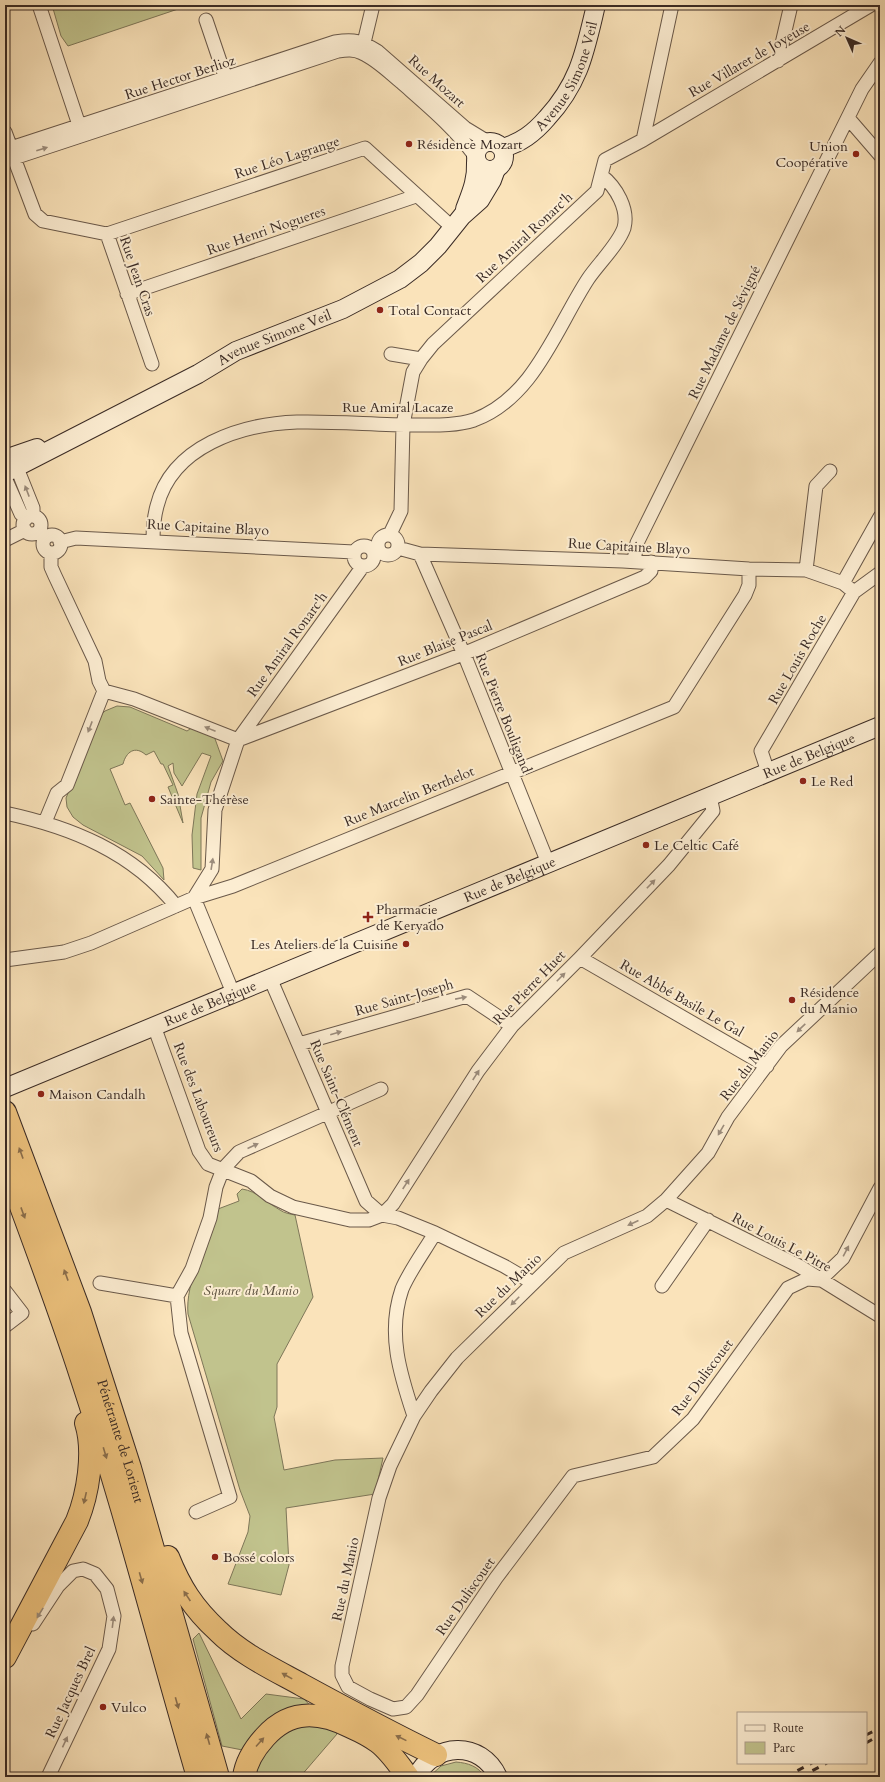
<svg xmlns="http://www.w3.org/2000/svg" width="885" height="1782" font-family="Cardo,serif">
	<style>
		.green { fill: #c1c38d; stroke: #7e7759 }
		.lines { fill: none; stroke-linecap: round; stroke-linejoin: round }
		.street-casing { stroke: #6a594a; stroke-width: 15 }
		.secondary-casing { stroke: #3a2b25; stroke-width: 20 }
		.highway-casing { stroke: #3a2b25; stroke-width: 24 }
		.street { stroke: #fcedd2; stroke-width: 13 }
		.secondary { stroke: #fcedd2; stroke-width: 18 }
		.highway { stroke: #edc27d; stroke-width: 22 }
		.rail { stroke: #3a2b25; stroke-width: 3; stroke-dasharray: 7 7; stroke-linecap: butt }
		.oneway { fill: #9b8c7c }
		.oneway2 { fill: #8b6f4d }
		.poi-dot { fill: #8f2418; stroke: #fcedd2; stroke-width: 1.5 }
		.labels { text-anchor: middle; stroke-width: 4; stroke-linejoin: round; paint-order: stroke }
		.street-label { font-size: 14px; fill: #3a2b25; stroke: #fcedd2 }
		.poi-label { font-size: 14px; fill: #3a2b25; stroke: #fcedd2; text-anchor: start }
		.park-label { font-size: 14px; font-style: italic; fill: #5c513f; stroke: #fcedd2 }
	</style>
	<rect width="100%" height="100%" fill="#fae3ba"/>
	<filter id="stains"><feTurbulence type="fractalNoise" baseFrequency=".005" numOctaves="4"/><feColorMatrix values="0 0 0 0 .2 0 0 0 0 .09 0 0 0 0 .02 0 0 0 .5 -.17"/></filter>
	<radialGradient id="worn" r=".72"><stop offset=".6" stop-color="#630" stop-opacity="0"/><stop offset="1" stop-color="#630" stop-opacity=".3"/></radialGradient>
	<path class="green" d="M 52,5 L 190,5 L 68,46 L 61,36 Z
		M 117,706 L 130,707 L 187,731 L 193,727 L 214,736 L 223,761 L 211,782 L 201,818 L 201,870 L 193,868 L 192,835 L 197,794 L 211,756 L 202,753 L 182,786 L 174,773 L 173,763 L 168,766 L 178,794 L 183,823 L 168,787 L 173,785 L 163,764 L 161,764 L 154,751 L 146,755 C 135,745 126,752 123,764 L 110,769 L 125,805 L 130,803 L 163,868 L 164,880 L 142,856 L 83,825 L 73,817 L 67,807 L 66,798 L 101,715 L 105,711 Z
		M 242,1189 C 257,1191 267,1203 280,1210 C 284,1213 290,1214 295,1215 L 313,1297 L 277,1364 L 277,1407 L 274,1417 L 284,1470 L 335,1460 L 383,1458 L 375,1494 L 286,1508 L 289,1565 L 281,1595 L 228,1584 L 248,1532 L 250,1516 L 240,1490 L 188,1314 C 185,1283 207,1239 218,1209 L 239,1201 L 237,1194 Z
		M 199,1633 L 241,1719 L 266,1694 L 304,1699 L 337,1734 L 300,1777 L 254,1777 L 263,1754 L 222,1746 L 193,1639 Z
		M 456,1762 C 468,1763 478,1766 485,1777 L 429,1777 L 441,1766 Z"/>
	<g class="lines">
		<g class="street-casing">
			<path id="street" d="M 39,5 L 82,134
				M 206,20 L 228,85
				M 362,51 L 373,5
				M 778,61 L 791,5
				M 848,118 L 880,155
				M 5,132 L 11,148
				M 643,140 L 672,5
				M 5,150 L 335,42 C 355,39 360,41 377,51 L 465,128 L 488,142
				M 14,158 L 35,214 L 43,221 L 107,234 L 152,364
				M 5,161 L 338,51 C 346,50 354,49 362,53 C 376,59 389,72 401,82 C 427,105 455,128 475,156
				M 107,234 L 365,148 L 453,228
				M 127,294 L 416,196
				M 391,354 L 421,359
				M 17,468 L 33,508 L 33,516
				M 5,478 L 21,514 L 26,519
				M23 525a9 9 0 1 1 18 0a9 9 0 1 1-18 0Z
				M 390,534 L 401,511 L 403,425 L 413,372 L 421,359 L 433,344 L 597,191 L 605,160 L 643,140 L 871,5
				M378 545a10 10 0 1 1 20 0a10 10 0 1 1-20 0Z
				M43 544a9 9 0 1 1 18 0a9 9 0 1 1-18 0Z
				M 5,540 L 25,530
				M 153,540 C 153,529 154,517 157,506 C 172,446 241,424 297,422 C 336,421 376,425 415,425 C 435,425 455,426 474,420 C 534,398 556,328 588,279 C 598,264 618,245 624,228 C 629,209 616,187 602,176
				M 60,542 L 76,538 L 354,552
				M354 556a10 10 0 1 1 20 0a10 10 0 1 1-20 0Z
				M 398,548 L 420,554 L 623,561 L 749,569 L 806,570 L 843,583 L 854,592
				M 51,553 L 51,567 L 55,576 L 95,661 L 99,681 L 104,691
				M 420,554 L 466,659 L 548,863
				M 634,561 L 637,543 L 862,89 L 880,63
				M 806,570 L 816,486 L 830,471
				M 843,583 L 880,517
				M 104,691 L 134,699 L 238,740 L 215,810 L 212,869 L 194,898 L 233,993
				M 238,740 L 463,654 L 645,577 L 651,571 L 651,562
				M 238,740 L 363,566
				M 768,772 L 761,751 L 854,592 L 880,573
				M 5,813 C 71,827 133,852 176,906
				M 45,822 L 57,793 L 67,785 L 104,691
				M 880,953 L 781,1046 L 728,1117 L 708,1153 L 666,1200 L 647,1216 L 564,1253 L 457,1358 L 431,1391 L 414,1416 L 390,1466 L 379,1498 L 342,1666 L 342,1675 L 348,1687 L 370,1699 L 393,1709 L 406,1707 L 417,1695 L 496,1578 L 573,1476 L 653,1457 L 693,1419 L 788,1288 L 807,1279 L 820,1280 L 843,1258 L 880,1188
				M 580,958 L 767,1066
				M 5,960 L 64,952 L 91,943 L 194,898 L 233,886 L 674,707 L 745,595 L 749,585 L 749,569
				M 270,978 L 366,1201 L 382,1215 L 393,1204 L 478,1071 L 512,1026 L 580,958 L 669,865 L 713,811 L 710,796
				M 154,1026 L 199,1151 L 208,1164 L 251,1181 L 270,1196 L 293,1207 L 350,1220 L 369,1220 L 382,1215 L 398,1218 L 435,1233 L 504,1266 L 533,1283
				M 299,1044 L 467,996 L 512,1026
				M 666,1200 L 799,1266 L 880,1316
				M 100,1283 L 177,1296
				M 662,1286 L 708,1220
				M 5,1291 L 22,1313 L 5,1326
				M 414,1416 C 400,1374 387,1333 402,1289 C 409,1272 425,1250 435,1233
				M 196,1512 L 230,1497 L 181,1333 L 177,1296 L 192,1269 L 210,1218 L 216,1187 L 223,1169 L 239,1152 L 381,1089
				M 33,1624 L 58,1586 L 73,1571 L 83,1569 L 95,1574 L 107,1589 L 114,1616 L 109,1649 L 48,1777"/>
		</g>
		<g class="secondary-casing">
			<g id="secondary">
				<circle cx="490" cy="156" r="14"/>
				<path id="s1" d="M 502,148 C 521,143 534,133 547,118 C 580,82 585,51 596,5"/>
				<path d="M 465,209 C 471,193 477,180 476,162"/>
				<path d="M 5,459 L 37,448"/>
				<path id="s2" d="M 5,473 L 198,374 L 236,351 L 343,309 L 400,279 L 421,263 L 438,246 L 462,216 L 480,200 L 492,180 L 496,169"/>
				<path id="s3" d="M 5,1088 L 880,726"/>
				<path d="M 416,1777 C 434,1742 481,1740 498,1777"/>
			</g>
		</g>
		<g class="highway-casing">
			<g id="highway">
				<path id="s4" d="M 5,1112 L 80,1312 L 130,1468 L 218,1777"/>
				<path d="M 5,1163 C 31,1234 58,1305 81,1376 C 125,1509 159,1644 198,1777"/>
				<path d="M 168,1557 C 180,1587 193,1608 218,1631 C 241,1654 273,1669 302,1685 C 346,1709 391,1733 436,1755"/>
				<path d="M 5,1657 L 77,1521 C 88,1494 95,1452 86,1423"/>
				<path d="M 244,1777 C 246,1762 255,1748 265,1737 C 290,1709 319,1711 351,1727 C 360,1731 370,1736 378,1742 C 390,1751 399,1765 408,1777"/>
			</g>
		</g>
		<use href="#street" class="street"/>
		<use href="#secondary" class="secondary"/>
		<use href="#highway" class="highway"/>
		<path class="rail" d="M 866,1735 L 880,1728
			M 866,1743 L 880,1735
			M 785,1777 L 812,1763
			M 800,1777 L 827,1763"/>
	</g>
	<defs><path id="oneway-solid" d="M-6-.8H1V-3.2L6.5 0L1 3.2V.8H-6Z"/></defs>
	<g class="oneway">
		<use href="#oneway-solid" transform="translate(42 149) rotate(-18)"/>
		<use href="#oneway-solid" transform="translate(27 491) rotate(-111)"/>
		<use href="#oneway-solid" transform="translate(90 727) rotate(111)"/>
		<use href="#oneway-solid" transform="translate(210 729) rotate(-158)"/>
		<use href="#oneway-solid" transform="translate(212 864) rotate(-81)"/>
		<use href="#oneway-solid" transform="translate(651 884) rotate(-46)"/>
		<use href="#oneway-solid" transform="translate(561 977) rotate(-45)"/>
		<use href="#oneway-solid" transform="translate(461 998) rotate(-11)"/>
		<use href="#oneway-solid" transform="translate(801 1028) rotate(136)"/>
		<use href="#oneway-solid" transform="translate(336 1033) rotate(-16)"/>
		<use href="#oneway-solid" transform="translate(476 1075) rotate(-57)"/>
		<use href="#oneway-solid" transform="translate(721 1130) rotate(120)"/>
		<use href="#oneway-solid" transform="translate(253 1146) rotate(-24)"/>
		<use href="#oneway-solid" transform="translate(406 1184) rotate(-57)"/>
		<use href="#oneway-solid" transform="translate(633 1223) rotate(156)"/>
		<use href="#oneway-solid" transform="translate(846 1251) rotate(-62)"/>
		<use href="#oneway-solid" transform="translate(515 1301) rotate(135)"/>
		<use href="#oneway-solid" transform="translate(40 1613) rotate(122)"/>
		<use href="#oneway-solid" transform="translate(113 1622) rotate(-83)"/>
		<use href="#oneway-solid" transform="translate(65 1742) rotate(-65)"/>
	</g>
	<g class="oneway2">
		<use href="#oneway-solid" transform="translate(21 1153) rotate(-110)"/>
		<use href="#oneway-solid" transform="translate(23 1213) rotate(70)"/>
		<use href="#oneway-solid" transform="translate(66 1275) rotate(-110)"/>
		<use href="#oneway-solid" transform="translate(105 1453) rotate(73)"/>
		<use href="#oneway-solid" transform="translate(85 1498) rotate(103)"/>
		<use href="#oneway-solid" transform="translate(141 1578) rotate(74)"/>
		<use href="#oneway-solid" transform="translate(187 1596) rotate(-124)"/>
		<use href="#oneway-solid" transform="translate(287 1676) rotate(-151)"/>
		<use href="#oneway-solid" transform="translate(177 1703) rotate(74)"/>
		<use href="#oneway-solid" transform="translate(401 1738) rotate(-154)"/>
		<use href="#oneway-solid" transform="translate(208 1739) rotate(-106)"/>
		<use href="#oneway-solid" transform="translate(260 1742) rotate(-48)"/>
	</g>
	<g class="poi-dot">
		<circle cx="409" cy="144" r="4"/>
		<circle cx="856" cy="154" r="4"/>
		<circle cx="380" cy="310" r="4"/>
		<circle cx="803" cy="781" r="4"/>
		<circle cx="152" cy="799" r="4"/>
		<circle cx="646" cy="845" r="4"/>
		<path d="M366 911h4v4h4v4h-4v4h-4v-4h-4v-4h4z"/>
		<circle cx="406" cy="944" r="4"/>
		<circle cx="792" cy="1000" r="4"/>
		<circle cx="41" cy="1094" r="4"/>
		<circle cx="215" cy="1557" r="4"/>
		<circle cx="103" cy="1707" r="4"/>
	</g>
	<g class="labels">
		<g class="street-label">
			<text transform="translate(749 59) rotate(-30)" y="5">Rue Villaret de Joyeuse</text>
			<text dy="5" stroke="none"><textPath href="#s1" startOffset="102">Avenue Simone Veil</textPath></text>
			<text transform="translate(180 77) rotate(-18)" y="5">Rue Hector Berlioz</text>
			<text transform="translate(437 81) rotate(42)" y="5">Rue Mozart</text>
			<text transform="translate(287 157) rotate(-18)" y="5">Rue Léo Lagrange</text>
			<text transform="translate(266 230) rotate(-19)" y="5">Rue Henri Nogueres</text>
			<text transform="translate(524 237) rotate(-43)" y="5">Rue Amiral Ronarc'h</text>
			<text transform="translate(138 276) rotate(71)" y="5">Rue Jean Cras</text>
			<text transform="translate(724 332) rotate(-64)" y="5">Rue Madame de Sévigné</text>
			<text dy="5" stroke="none"><textPath href="#s2" startOffset="302">Avenue Simone Veil</textPath></text>
			<text x="398" y="412">Rue Amiral Lacaze</text>
			<text transform="translate(208 527) rotate(3)" y="5">Rue Capitaine Blayo</text>
			<text transform="translate(629 546) rotate(3)" y="5">Rue Capitaine Blayo</text>
			<text transform="translate(445 643) rotate(-22)" y="5">Rue Blaise Pascal</text>
			<text transform="translate(287 644) rotate(-54)" y="5">Rue Amiral Ronarc'h</text>
			<text transform="translate(797 659) rotate(-60)" y="5">Rue Louis Roche</text>
			<text transform="translate(504 713) rotate(68)" y="5">Rue Pierre Bouligand</text>
			<text dy="5" stroke="none"><textPath href="#s3" startOffset="870">Rue de Belgique</textPath></text>
			<text transform="translate(409 796) rotate(-22)" y="5">Rue Marcelin Berthelot</text>
			<text dy="5" stroke="none"><textPath href="#s3" startOffset="546">Rue de Belgique</textPath></text>
			<text transform="translate(529 987) rotate(-46)" y="5">Rue Pierre Huet</text>
			<text transform="translate(404 997) rotate(-16)" y="5">Rue Saint-Joseph</text>
			<text transform="translate(682 998) rotate(30)" y="5">Rue Abbé Basile Le Gal</text>
			<text dy="5" stroke="none"><textPath href="#s3" startOffset="222">Rue de Belgique</textPath></text>
			<text transform="translate(749 1065) rotate(-52)" y="5">Rue du Manio</text>
			<text transform="translate(337 1093) rotate(67)" y="5">Rue Saint-Clément</text>
			<text transform="translate(199 1097) rotate(69)" y="5">Rue des Laboureurs</text>
			<text transform="translate(782 1242) rotate(28)" y="5">Rue Louis Le Pitre</text>
			<text transform="translate(508 1285) rotate(-44)" y="5">Rue du Manio</text>
			<text transform="translate(702 1377) rotate(-53)" y="5">Rue Duliscouet</text>
			<text dy="5" stroke="none"><textPath href="#s4" startOffset="349">Pénétrante de Lorient</textPath></text>
			<text transform="translate(345 1579) rotate(-78)" y="5">Rue du Manio</text>
			<text transform="translate(465 1596) rotate(-55)" y="5">Rue Duliscouet</text>
			<text transform="translate(70 1692) rotate(-65)" y="5">Rue Jacques Brel</text>
		</g>
		<g class="poi-label">
			<text x="417" y="149">Résidence Mozart</text>
			<text x="848" y="151" text-anchor="end">Union<tspan x="848" dy="16">Coopérative</tspan></text>
			<text x="388" y="315">Total Contact</text>
			<text x="811" y="786">Le Red</text>
			<text x="160" y="804">Sainte-Thérèse</text>
			<text x="654" y="850">Le Celtic Café</text>
			<text x="376" y="914">Pharmacie<tspan x="376" dy="16">de Keryado</tspan></text>
			<text x="398" y="949" text-anchor="end">Les Ateliers de la Cuisine</text>
			<text x="800" y="997">Résidence<tspan x="800" dy="16">du Manio</tspan></text>
			<text x="49" y="1099">Maison Candalh</text>
			<text x="223" y="1562">Bossé colors</text>
			<text x="111" y="1712">Vulco</text>
		</g>
		<g class="park-label">
			<text x="251" y="1295">Square du Manio</text>
		</g>
	</g>
	<rect width="885" height="1782" fill="none" stroke="#fae3ba" stroke-width="20"/>
	<rect x="6" y="6" width="873" height="1770" fill="none" stroke="#3a2b25" stroke-width="2"/>
	<rect x="10" y="10" width="865" height="1762" fill="none" stroke="#3a2b25"/>
	<rect x="737" y="1712" width="130" height="52" fill="#fcedd2" stroke="#ae9f8d"/>
	<rect x="745" y="1725" width="20" height="6" fill="#fcedd2" stroke="#ae9f8d"/>
	<text x="773" y="1732" font-size="12" fill="#3a2b25">Route</text>
	<rect x="745" y="1742" width="20" height="12" fill="#c1c38d" stroke="#ae9f8d"/>
	<text x="773" y="1752" font-size="12" fill="#3a2b25">Parc</text>
	<g transform="translate(847 38) rotate(315)" stroke="#fcedd2" stroke-width="3" paint-order="stroke">
	<path d="M0-3L7 15L0 10L-7 15Z" fill="#3a2b25"/>
	<text y="-6" font-size="11" font-weight="bold" text-anchor="middle" fill="#3a2b25">N</text>
	</g>
	<rect width="100%" height="100%" filter="url(#stains)"/>
	<rect width="100%" height="100%" fill="url(#worn)"/>
</svg>
